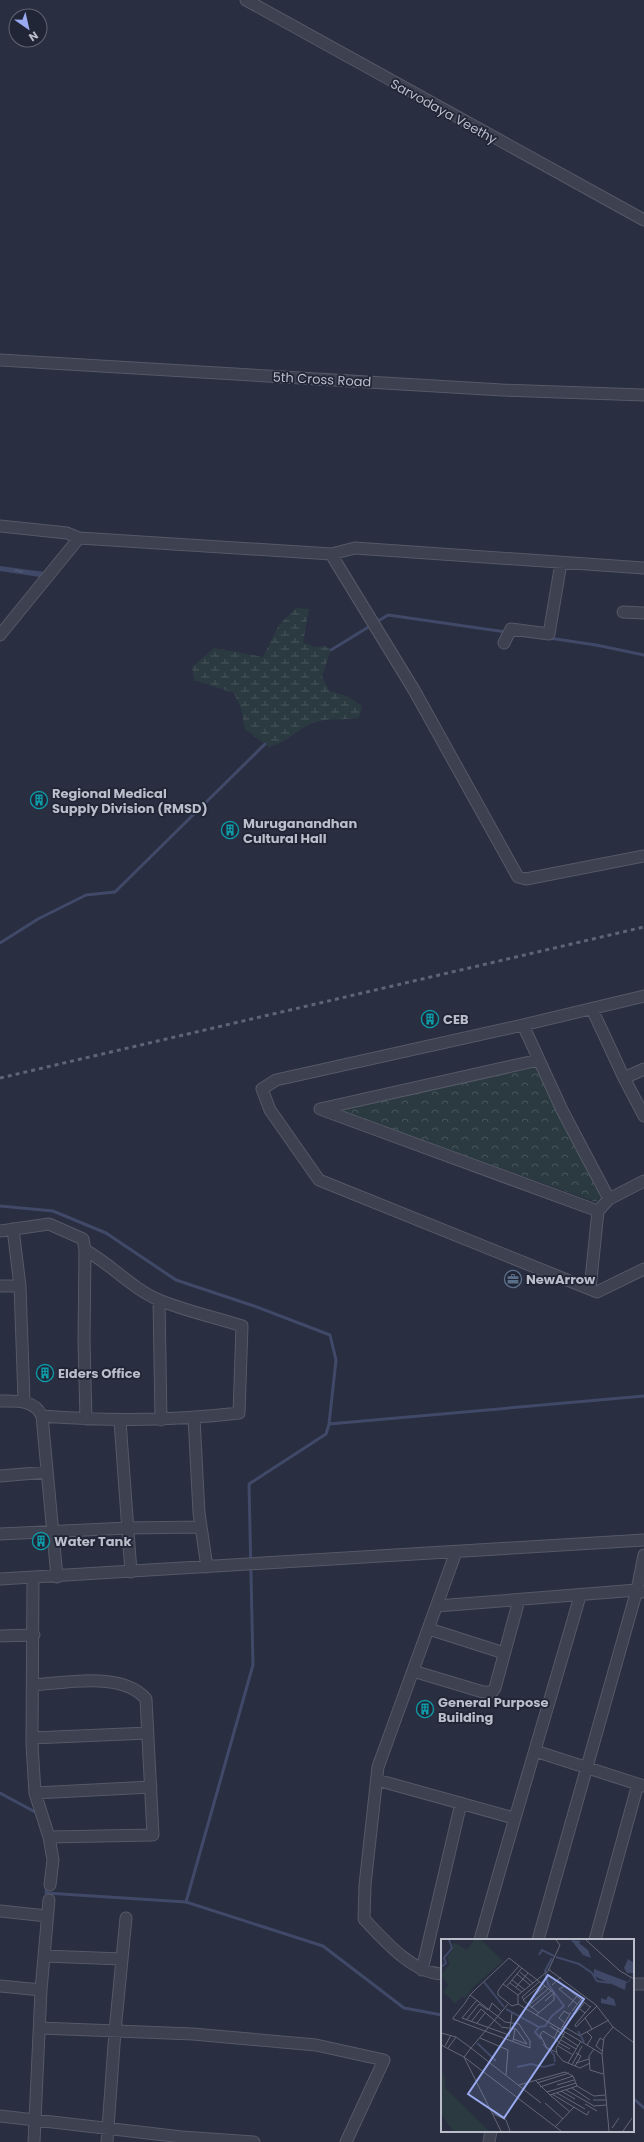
<svg xmlns="http://www.w3.org/2000/svg" width="644" height="2142" font-family="Poppins,sans-serif">
	<style>
		.wetland { fill: url(#wetland-marsh) }
		.park { fill: url(#park-crowns) }
		.water { fill: url(#water-ripples) }
		.lines { fill: none; stroke-linecap: round; stroke-linejoin: round }
		.stream { stroke: #404968; stroke-width: 3 }
		.minor-casing { stroke: #555967; stroke-width: 13 }
		.minor { stroke: #3d4150; stroke-width: 11 }
		.rail { stroke: #5f6477; stroke-width: 3; stroke-dasharray: 4 4; stroke-linecap: butt }
		.labels { text-anchor: middle; stroke-width: 3.5; stroke-linejoin: round; paint-order: stroke }
		.street-label { font-size: 13px; fill: #babdca; stroke: #212636 }
		.poi-label { font-size: 13px; font-weight: bold; fill: #babdca; stroke: #212636; text-anchor: start }
		.inset-river { fill: none; stroke: #404968; stroke-width: 2 }
		.inset-road { fill: none; stroke: #636777; stroke-width: 1 }
		.view { fill: #99aaf0; fill-opacity: 0.15; stroke: #99aaf0; stroke-width: 2 }
		.inset-edge { fill: none; stroke: #babdca; stroke-width: 2 }
	</style>
	<defs>
		<pattern id="wetland-marsh" width="20" height="14" patternUnits="userSpaceOnUse"><rect width="20" height="14" fill="#2b3a41"/><path d="M1 5h8M5 5V1M11 12h8M15 12V8" fill="none" stroke="#48555b"/></pattern>
		<pattern id="park-crowns" width="20" height="18" patternUnits="userSpaceOnUse"><rect width="20" height="18" fill="#2b3a41"/><path d="M2 6a3 3 0 1 1 6 0M12 15a3 3 0 1 1 6 0" fill="none" stroke="#48555b"/></pattern>
		<pattern id="water-ripples" width="26" height="14" patternUnits="userSpaceOnUse"><rect width="26" height="14" fill="#404968"/><path d="M2 4q2-2 4 0t4 0M15 11q2-2 4 0t4 0" fill="none" stroke="#5a617c"/></pattern>
	</defs>
	<rect width="100%" height="100%" fill="#292e40"/>
	<path class="wetland" d="M 296,608 L 309,609 L 303,642 L 314,647 L 325,646 L 331,650 L 322,676 L 329,691 L 347,696 L 362,706 L 359,718 C 340,721 325,716 307,726 C 292,734 287,742 269,747 L 245,729 L 241,709 L 234,693 L 194,680 L 192,667 L 214,648 L 263,657 L 279,625 Z"/>
	<path class="park" d="M 539,1067 L 603,1194 L 596,1202 L 337,1110 Z"/>
	<path class="water" d="M 0,566 L 44,572 L 40,577 L 0,571 Z"/>
	<g class="lines">
		<path class="stream" d="M 549,638 L 596,645 L 644,655
			M 331,650 L 388,615 L 506,632
			M 0,943 L 38,919 L 86,895 L 115,892 L 265,744
			M 0,1206 L 53,1211 L 106,1233 L 176,1280 L 254,1306 L 330,1335 L 336,1360 L 329,1424 L 644,1396
			M 329,1424 L 326,1434 L 249,1484 L 253,1665 L 186,1902 L 323,1946 L 404,2008 L 442,2015
			M 0,1793 L 37,1813
			M 47,1886 L 46,1893 L 186,1902
			M 633,2098 L 644,2108"/>
		<g class="minor-casing">
			<path id="minor" d="M 246,0 L 644,220
				M 0,360 L 502,390 L 644,395
				M 0,526 L 67,533 L 79,538 L 331,554 L 355,548 L 644,568
				M 331,554 L 414,690 L 518,877 L 526,879 L 644,856
				M 623,612 L 644,613
				M 0,635 L 79,538
				M 504,643 L 511,629 L 549,634 L 561,563
				M 644,996 L 523,1025 L 276,1080 L 262,1089 L 270,1110 L 319,1180 L 597,1292 L 644,1269
				M 592,1009 L 624,1078 L 644,1116
				M 523,1025 L 562,1110 L 609,1199
				M 539,1060 L 320,1109 L 598,1211 L 609,1199 L 644,1181
				M 624,1078 L 644,1069
				M 13,1229 L 20,1286 L 24,1400
				M 0,1231 L 49,1224 L 83,1239 L 85,1250 L 84,1341 L 86,1419
				M 0,1286 L 20,1286
				M 590,1289 L 598,1211
				M 159,1300 L 161,1420
				M 0,1401 C 16,1401 34,1399 42,1416 L 57,1577
				M 42,1416 C 108,1421 173,1421 239,1413 L 242,1326 C 215,1317 185,1311 159,1300 C 131,1288 111,1264 85,1250
				M 194,1418 L 199,1513 L 207,1567
				M 120,1421 L 131,1572
				M 0,1476 L 47,1472
				M 0,1534 L 128,1528 L 201,1527
				M 33,1578 L 32,1744 L 35,1793 L 49,1837 L 53,1860 L 50,1885
				M 0,1579 L 644,1540
				M 437,1606 L 637,1590 L 643,1592
				M 429,1629 L 504,1653
				M 0,1636 L 34,1635
				M 413,1671 L 483,1692 L 492,1692 L 495,1688 L 519,1600
				M 33,1685 C 66,1683 122,1671 146,1699 L 153,1835 L 49,1837
				M 32,1738 L 148,1733
				M 535,1751 L 644,1786
				M 377,1780 L 514,1818
				M 35,1793 L 151,1787
				M 0,1911 L 47,1916
				M 480,1940 C 512,1825 547,1711 580,1596
				M 538,1940 L 637,1590 L 644,1555
				M 595,1940 L 638,1784
				M 44,1956 L 122,1959
				M 422,1970 L 461,1803
				M 442,1974 C 412,1973 384,1940 364,1919 L 365,1885 L 378,1767 L 456,1552
				M 633,1984 L 644,1984
				M 0,1986 L 41,1990
				M 40,2028 L 193,2034 L 316,2045 L 384,2060 L 346,2142
				M 0,2116 L 182,2137 L 254,2142
				M 34,2142 L 41,1990 L 49,1900
				M 107,2142 L 115,2031 L 126,1918
				M 489,2142 L 491,2131"/>
		</g>
		<use href="#minor" class="minor"/>
		<path class="rail" d="M 0,1078 L 644,927"/>
	</g>
	<defs>
		<g id="building-ring" transform="scale(0.9)"><circle r="9.5" fill="#212636" stroke="#0f9aa8" stroke-width="1.5"/><path d="M-4-6H4V6H1V3H-1V6H-4ZM-2.5-4.3h1.7v1.8h-1.7ZM.8-4.3h1.7v1.8H.8ZM-2.5-1h1.7V.8h-1.7ZM.8-1h1.7V.8H.8Z" fill="#0f9aa8"/></g>
		<g id="office-ring" transform="scale(0.9)"><circle r="9.5" fill="#212636" stroke="#5c6f8a" stroke-width="1.5"/><path d="M-6-3h4V-5.5h4V-3h4V5H-6ZM-1-4.5V-3h2v-1.5ZM-6 0V1H6V0Z" fill="#5c6f8a"/></g>
	</defs>
	<g fill-rule="evenodd">
		<use href="#building-ring" x="39" y="800"/>
		<use href="#building-ring" x="230" y="830"/>
		<use href="#building-ring" x="430" y="1019"/>
		<use href="#office-ring" x="513" y="1279"/>
		<use href="#building-ring" x="45" y="1373"/>
		<use href="#building-ring" x="41" y="1541"/>
		<use href="#building-ring" x="425" y="1709"/>
	</g>
	<g class="labels">
		<g class="street-label">
			<text transform="translate(444 111) rotate(29)" y="5">Sarvodaya Veethy</text>
			<text transform="translate(322 379) rotate(3)" y="5">5th Cross Road</text>
		</g>
		<g class="poi-label">
			<text x="52" y="798">Regional Medical<tspan x="52" dy="15">Supply Division (RMSD)</tspan></text>
			<text x="243" y="828">Muruganandhan<tspan x="243" dy="15">Cultural Hall</tspan></text>
			<text x="443" y="1024">CEB</text>
			<text x="526" y="1284">NewArrow</text>
			<text x="58" y="1378">Elders Office</text>
			<text x="54" y="1546">Water Tank</text>
			<text x="438" y="1707">General Purpose<tspan x="438" dy="15">Building</tspan></text>
		</g>
	</g>
	<g transform="translate(441 1939)">
		<rect width="193" height="193" fill="#292e40"/>
		<path d="M 33,1 L 40,1 L 62,22 L 31,49 L 24,60 L 21,58 L 14,64 L 2,53 L 7,46 L 0,36 L 9,25 L 6,18 L 11,12 L 12,3 L 26,11 Z" fill="#2b3a41"/>
		<path d="M 0,130 L 4,139 L 4,149 L 48,192 L 12,192 L 0,175 Z" fill="#2b3a41"/>
		<path d="M 130,1 L 140,2 L 138,4 L 147,11 L 150,19 L 142,16 ZM 187,20 L 193,24 L 193,34 L 188,43 L 185,44 L 184,51 L 153,37 L 153,30 L 187,43 L 193,34 L 186,34 L 183,29 ZM 167,57 L 173,60 L 175,67 L 160,64 L 160,59 L 165,61 Z" fill="#404968"/>
		<path class="inset-river" d="M 98,16 L 101,11 L 113,17M 115,18 L 138,25 L 151,34 L 156,42 L 169,44M 0,28 L 5,24 L 3,19 L 11,9 L 8,1M 43,43 L 63,68M 65,70 L 98,88 L 94,93 L 100,100M 98,88 L 104,87 L 111,77 L 123,67 L 107,45 L 104,32 L 111,19M 137,92 L 143,103M 36,104 L 55,122M 102,105 L 113,116 L 114,123M 76,128 L 90,125 L 103,128 L 114,125"/>
		<path class="inset-road" d="M 145,1 L 179,32 L 193,40M 107,30 L 155,66 L 172,88 L 163,99 L 161,115 L 168,192M 79,33 L 92,44M 76,35 L 89,46M 71,41 L 84,51M 116,41 L 149,68M 69,44 L 81,53M 62,45 L 77,56 L 77,65 L 71,67 L 57,56 L 57,52 ZM 62,45 L 78,27M 111,46 L 120,38M 66,47 L 81,29M 124,47 L 118,50 L 136,65M 75,48 L 87,34M 29,56 L 64,83 L 78,85 L 89,102 L 89,109 L 12,80 L 12,79 L 24,64 L 29,56 L 35,50 L 68,19 L 113,54 L 113,61 L 95,76M 77,56 L 107,32 L 119,6 L 115,1M 94,56 L 104,47M 36,61 L 21,79 L 68,96M 83,61 L 81,58 L 98,43M 104,62 L 113,54M 67,65 L 30,109 L 100,164M 77,65 L 161,115M 86,68 L 107,50M 127,68 L 136,57M 90,69 L 110,52M 40,70 L 60,87M 139,70 L 144,74 L 150,67M 48,71 L 51,64 L 61,73M 131,72 L 141,59M 98,74 L 82,61 L 101,45M 144,79 L 151,90M 26,80 L 38,65 L 47,71M 130,80 L 144,63M 30,83 L 40,70M 36,84 L 44,74M 124,84 L 118,79 L 123,72 L 128,75M 109,87 L 123,96M 122,87 L 139,97M 60,88 L 75,90 L 86,105 L 72,100M 135,88 L 156,67M 135,88 L 134,86 L 144,74M 172,88 L 193,104M 118,89 L 113,99 L 119,104M 120,90 L 130,73M 124,93 L 115,109 L 116,115 L 122,122 L 139,129 L 149,124M 146,93 L 151,98 L 146,106M 0,94 L 15,98 L 30,109 L 23,118 L 120,192M 140,96 L 168,81M 122,97 L 137,107M 68,98 L 71,74M 39,99 L 67,111 L 65,136M 113,99 L 102,92 L 99,96 L 106,109 L 115,113M 120,101 L 135,110M 72,102 L 74,90M 118,104 L 129,110M 0,106 L 23,118 L 60,192M 4,107 L 10,96M 117,107 L 132,116M 7,109 L 15,98M 153,110 L 148,117 L 149,131 L 162,135M 161,112 L 155,107 L 159,99 L 162,101M 127,124 L 140,102M 135,124 L 148,120M 131,126 L 141,107M 134,127 L 140,117 L 135,114M 94,141 L 109,156 L 136,147M 96,144 L 128,134M 78,146 L 124,133 L 132,137 L 136,147 L 153,157 L 164,156M 116,146 L 133,141M 99,148 L 132,137M 131,149 L 149,161M 125,151 L 148,164M 120,152 L 134,160M 106,153 L 135,144M 116,154 L 144,170M 111,155 L 146,176 L 148,172M 109,156 L 129,173M 152,161 L 165,161M 104,164 L 122,180M 148,164 L 153,167 L 165,166M 144,165 L 156,172M 51,174 L 65,181 L 69,192M 114,188 L 133,168M 171,189 L 178,179M 182,192 L 191,179"/>
		<path class="view" d="M 107,36 L 143,60 L 63,179 L 27,155 Z"/>
		<rect width="193" height="193" class="inset-edge"/>
	</g>
	<g transform="translate(28 28) rotate(146)"><circle r="19" fill="#212636" stroke="#5e6271"/>
	<path d="M0-3L7 15L0 10L-7 15Z" fill="#99aaf0"/>
	<text y="-6" font-size="11" font-weight="bold" text-anchor="middle" fill="#babdca">N</text>
	</g>
</svg>
